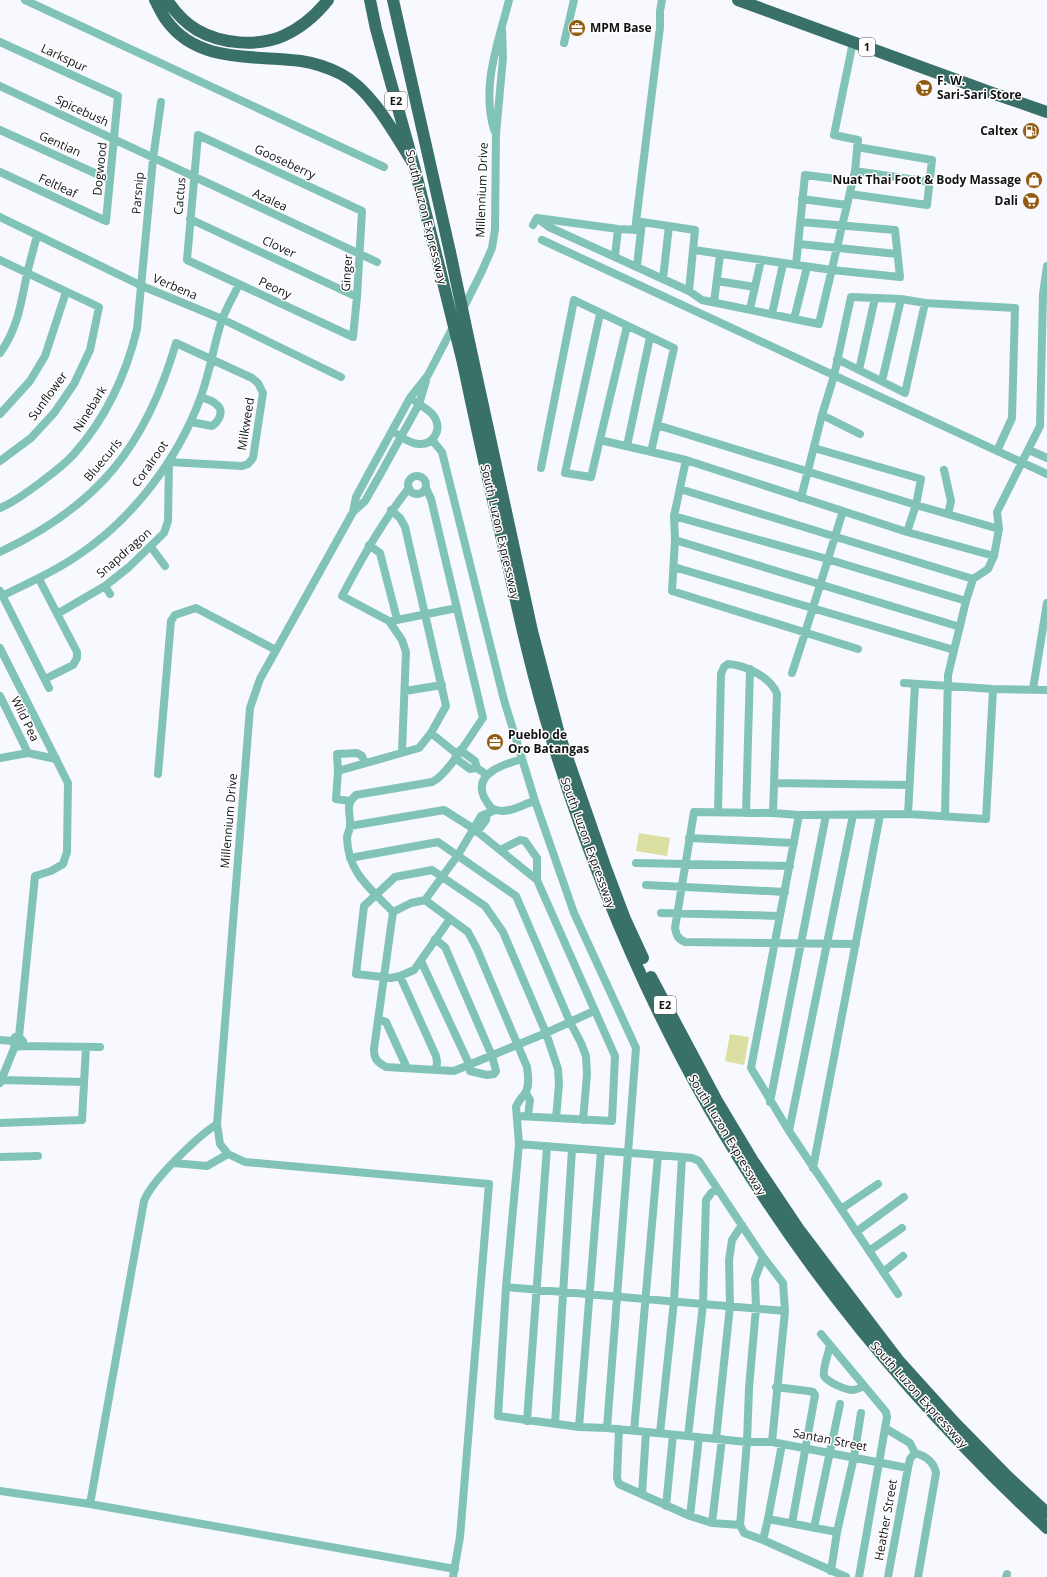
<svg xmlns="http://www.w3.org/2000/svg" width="1047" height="1577" font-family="'Open Sans',sans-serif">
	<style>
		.pitch { fill: #dbdfa2 }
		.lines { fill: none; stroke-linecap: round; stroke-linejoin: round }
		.minor { stroke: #81c3b7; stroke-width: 8 }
		.highway { stroke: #397168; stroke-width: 12 }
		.highway-bridge { stroke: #397168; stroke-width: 12 }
		.labels { text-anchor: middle; stroke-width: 3; stroke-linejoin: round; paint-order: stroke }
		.shield { fill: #fff; stroke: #58595a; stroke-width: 1 }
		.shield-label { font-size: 11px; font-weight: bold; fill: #111214 }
		.poi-label { font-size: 12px; font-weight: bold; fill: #111214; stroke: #fff; text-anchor: start }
		.street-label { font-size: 12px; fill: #111214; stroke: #fff }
	</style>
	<rect width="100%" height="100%" fill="#f8f9fe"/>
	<path class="pitch" d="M 639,833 L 670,838 L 667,856 L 636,851 Z
		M 730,1034 L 749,1037 L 744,1065 L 725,1061 Z"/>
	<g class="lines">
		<path class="minor" d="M 25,0 L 384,167
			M 0,42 L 118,96 L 106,221 L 0,172
			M 564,43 L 574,0
			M 0,86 L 377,262
			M 0,130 L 110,180
			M 494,130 C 481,85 498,44 509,0
			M 198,135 L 362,211 L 357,297 L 353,337 L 187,260 Z
			M 855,171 L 930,182
			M 850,194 L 927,205 L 932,160 L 857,147
			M 802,199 L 847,205
			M 0,217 L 142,286 L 222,319 L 341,377
			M 537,218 L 549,227 L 663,279 L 689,291 L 702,300 L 819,324 L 855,171 L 858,140 L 834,135 L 853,42
			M 190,219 L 357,297
			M 533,225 L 537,218 L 618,229 L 640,230
			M 635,230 L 660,27 L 660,11 L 662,0
			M 542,240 L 1047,474
			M 799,244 L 897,254
			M 694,250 L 832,270 L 900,277 L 895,230 L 801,222
			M 615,256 L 618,229
			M 0,260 L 99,307 L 90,350 L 74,384 L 54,413 L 31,438 L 0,461
			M 796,265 L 805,175 L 853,181
			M 637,266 L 642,222 L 695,230 L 689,291
			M 663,279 L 669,226
			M 717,281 L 755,287
			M 714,302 L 720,255
			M 750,309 L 761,260
			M 462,311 L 482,271 L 492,248 L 495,229 L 496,134 L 503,58 L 502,29
			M 600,314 L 565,473 L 591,477 L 627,326
			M 772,314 L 783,264
			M 794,319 L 807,267
			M 0,353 C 18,328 21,303 27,274 C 30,261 34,248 37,235
			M 837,359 L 905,393 L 925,303
			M 859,370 L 875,298
			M 882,381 L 901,299
			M 0,414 L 30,381 L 45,356 L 66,292
			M 822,415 L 860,434
			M 191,422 L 212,426 C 219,421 225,411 216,404 C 212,400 206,399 201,397
			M 657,425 L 916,505 L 999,529
			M 397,434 C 403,438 411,444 419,444 C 433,445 442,430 435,418 C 431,410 422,407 416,402
			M 432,440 L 442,452 L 504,700 L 535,801 L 574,913 L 636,1048 L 607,1428
			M 600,440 L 686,460 L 907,532 L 994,556
			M 627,446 L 650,337
			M 814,448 L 921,479 L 916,505 L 907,532
			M 1029,450 L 1047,458
			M 686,460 L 674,516 L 675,540 L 672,591 L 858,649
			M 541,468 L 574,300 L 674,348 L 651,452
			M 944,470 L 951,501 L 948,514
			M408 485a9 9 0 1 1 18 0a9 9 0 1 1-18 0Z
			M 680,489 L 973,579
			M 801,498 L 822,415 L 834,376 L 851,297 L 901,299 L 925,303 L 1015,308 L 1012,418 L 997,451
			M 0,508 C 15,502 29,491 41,482 C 53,473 64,465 74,454 C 105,419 126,375 137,329 L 153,159 L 161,102
			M 353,512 L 365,501 L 381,473 L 419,404 L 426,381
			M 674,516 L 827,559 L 966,601
			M 675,540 L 960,627
			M 369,545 L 380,553 L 397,619
			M 151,547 L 165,566
			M 0,552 C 98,506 146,446 176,343 L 252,378 L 258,383 L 263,393 L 253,458 L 248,464 L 242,466 L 169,462 L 168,521 L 164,533 L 129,567 L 105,586 L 57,614
			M 674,567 L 954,650
			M 39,579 L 77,652 L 77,658 L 73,665 L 45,679
			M 105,586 L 110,594
			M 0,591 L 49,688
			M 2,596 C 28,583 54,572 77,556 C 132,520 178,459 200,399 C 209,375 213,350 220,326 C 224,311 233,298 239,284
			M 392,621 L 457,608
			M 0,648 L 68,783 L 67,852 L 63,864 L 51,871 L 35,876 L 19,1037 L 23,1041 L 20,1046 L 16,1047 L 14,1045 L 13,1041 L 15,1037 L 19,1037
			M 792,673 C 810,619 826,565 843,511
			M 904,683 L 993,689 L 1047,690
			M 1033,689 L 1047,603
			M 405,691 L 442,685
			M 0,696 L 28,753
			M 431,733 L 457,754
			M 460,750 L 475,761 L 477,768 L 487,775
			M 402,752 L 406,652 L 402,640 L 389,621 L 342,596 C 362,558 382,522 409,488
			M 0,758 L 28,753 L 56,759
			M 455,758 L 470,769 L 477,768
			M 522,759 C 505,764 473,773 484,797 C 487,802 490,809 496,810 C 509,814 523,804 535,801
			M 338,771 L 419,748 L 431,733 L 446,706 L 405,527 L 400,518 L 391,510
			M 158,774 L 171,621 L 175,615 L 196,608 L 276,650
			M 774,783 L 909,785
			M 350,801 L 336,799 L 338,771 L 337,754 L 357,753 L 362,756 L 365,763
			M 495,810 L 481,816 L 458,855 L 425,900 L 411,903 L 393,912 L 374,1049 C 374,1059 377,1062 386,1067 L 454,1071 L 546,1033 L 594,1011
			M 718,812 L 721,674 L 724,667 L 728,664 C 745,665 771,677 777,694 L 773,813
			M 746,813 L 750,669
			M 908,814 L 915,684
			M 799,815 L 751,1068 L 789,1131 L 898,1294
			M 945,816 L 948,675 L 966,601 L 973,579 L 988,569 L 994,556 L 999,529 L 997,512 L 1040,426 L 1043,294 L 1047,266
			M 350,826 L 444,810 L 474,829 L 537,880 L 615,1056 L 612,1121 L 518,1116
			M 477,832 L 486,820 L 487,814
			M 689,838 L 794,843
			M 500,850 L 520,840 L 525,841 L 537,858 L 537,880
			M 350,858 L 438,842 L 516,896 L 570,1022 L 581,1043 L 586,1056 L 587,1075 L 583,1120
			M 636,863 L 790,866
			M 646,885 L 785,892
			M 425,900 L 468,932 L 477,949 L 527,1067 C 528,1075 530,1086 525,1093 C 522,1098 518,1101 516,1107 L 519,1144 L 506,1287 L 498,1416 L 579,1427 L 607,1428 L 747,1442 L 772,1442 L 908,1468
			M 393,912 C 370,888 348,873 347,838 C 347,834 350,830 350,826 C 351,812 344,806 356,795 L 432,782 C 447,776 472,733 483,718 L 431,499 L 426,488
			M 661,913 L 780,916
			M 450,919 L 414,970 L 400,976 L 391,978 L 356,974 L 364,906 L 395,877 L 432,870 L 485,906 L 503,932 L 546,1033 L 558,1069 L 559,1084 L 556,1118
			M 856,944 L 685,942 C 678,939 676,935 675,928 L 694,812 L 773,813 L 799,815 L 908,814 L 986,819 L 993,689
			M 421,961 L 470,1066 L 470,1071 L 487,1075 L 494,1074 L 496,1071 L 492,1056 L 445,947 L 435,939
			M 400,976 L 436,1056 L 437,1062 L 436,1070
			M 378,1019 L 386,1022 L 407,1068
			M 0,1040 L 13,1041
			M 20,1046 L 100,1047
			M 1,1080 L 84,1082
			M 0,1083 L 15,1046
			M 526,1093 L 530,1100 L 528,1116
			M 770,1102 L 826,815
			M 0,1123 L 82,1120 L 86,1047
			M 789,1131 L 853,815
			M 519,1144 L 682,1157 L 692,1158 L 699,1161 L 763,1257 L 783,1283 L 785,1311 L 772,1442
			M 228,1154 L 220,1144 L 217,1124 L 250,708 L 260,679 L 353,512 L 356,497 L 370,471 L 410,398 L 428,375 L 454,325
			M 228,1154 L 245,1162 L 489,1184 L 460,1537 L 453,1577
			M 0,1157 L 38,1156
			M 174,1163 L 207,1166 L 228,1154
			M 813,1168 L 880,815
			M 841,1209 L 878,1184
			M 856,1232 L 904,1197
			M 869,1251 L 902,1228
			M 763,1257 L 755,1279 L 756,1308 L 749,1388 L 747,1442 L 740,1525 L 744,1533 L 763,1540 L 846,1577
			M 883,1272 L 903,1256
			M 506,1287 L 785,1311
			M 821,1334 L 886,1412 L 887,1417 L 859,1577
			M 830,1345 C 829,1352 822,1370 824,1376 C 827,1382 846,1390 852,1390 C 856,1390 860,1388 864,1386
			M 776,1387 L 808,1391 L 813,1392 L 815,1395 L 792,1523
			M 527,1421 L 547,1147
			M 555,1424 L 572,1149
			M 579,1427 L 601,1151
			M 885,1428 L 910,1443 L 915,1453
			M 619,1429 L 617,1478 L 619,1484 L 690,1516 L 712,1523 L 740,1525
			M 634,1431 L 658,1155
			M 660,1433 L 674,1301 L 682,1157
			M 688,1436 L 703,1304 L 706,1200 L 712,1192 L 718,1190
			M 716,1439 L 730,1306 L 729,1260 L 732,1240 L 742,1225
			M 0,1491 L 90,1504 L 455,1569
			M 642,1494 L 646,1432
			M 90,1504 L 144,1201 C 152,1180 197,1137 217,1124
			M 666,1506 L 673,1435
			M 690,1516 L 699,1437
			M 768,1519 L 782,1444
			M 712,1523 L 722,1439
			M 814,1528 L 840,1404
			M 837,1532 L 854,1457 L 861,1413
			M 763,1540 L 768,1519 L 837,1532 L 831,1571
			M 888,1577 L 908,1468 L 910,1459 L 915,1453 C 926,1456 934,1462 936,1473 L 918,1577
			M 1006,1577 L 1007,1574"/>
		<path class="highway" d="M 155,0 C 159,7 162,15 167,21 C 198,64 256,55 301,61 C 315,63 329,68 341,74 C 372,90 395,135 413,163
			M 167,0 C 175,12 185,23 197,30 C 221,44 258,47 283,36 C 301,28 316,15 328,0
			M 370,0 L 376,29 L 414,166 L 440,270
			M 393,0 L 450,252
			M 738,0 L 995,94 L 1047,112
			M 470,346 L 532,631 L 559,734 L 605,866 L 625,919 L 643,958
			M 463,363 C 477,430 492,498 508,565 C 521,624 534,682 552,740 C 591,867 643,992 709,1108 C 799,1265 915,1406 1047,1528
			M 651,977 L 717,1101 L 753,1161 L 800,1231 L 898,1360 L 955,1423 L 1007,1476 L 1047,1513"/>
		<path class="highway-bridge" d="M 450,252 L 470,346
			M 440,270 L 463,363"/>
	</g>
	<defs>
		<g id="office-disc" transform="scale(0.9)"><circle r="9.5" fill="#925b12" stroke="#fff"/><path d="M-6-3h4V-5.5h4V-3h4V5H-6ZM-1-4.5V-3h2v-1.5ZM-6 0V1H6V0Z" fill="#fff"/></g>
		<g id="supermarket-disc" transform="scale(0.9)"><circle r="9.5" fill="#925b12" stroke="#fff"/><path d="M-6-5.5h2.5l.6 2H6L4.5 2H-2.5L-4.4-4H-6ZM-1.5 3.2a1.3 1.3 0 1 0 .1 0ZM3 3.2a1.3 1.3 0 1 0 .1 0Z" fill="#fff"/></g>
		<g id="fuel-disc" transform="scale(0.9)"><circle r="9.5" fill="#925b12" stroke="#fff"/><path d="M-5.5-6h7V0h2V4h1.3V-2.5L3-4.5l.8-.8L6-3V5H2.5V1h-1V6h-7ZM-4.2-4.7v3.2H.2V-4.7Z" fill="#fff"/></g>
		<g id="shop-disc" transform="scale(0.9)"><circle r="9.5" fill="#925b12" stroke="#fff"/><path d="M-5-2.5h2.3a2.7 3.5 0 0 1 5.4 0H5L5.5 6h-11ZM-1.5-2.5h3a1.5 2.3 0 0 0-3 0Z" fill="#fff"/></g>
	</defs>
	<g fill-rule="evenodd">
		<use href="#office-disc" x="577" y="28"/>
		<use href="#supermarket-disc" x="924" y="88"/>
		<use href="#fuel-disc" x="1031" y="131"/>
		<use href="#shop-disc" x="1034" y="180"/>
		<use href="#supermarket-disc" x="1031" y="201"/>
		<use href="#office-disc" x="495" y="742"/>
	</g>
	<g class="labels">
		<g class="shield">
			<rect x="859" y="38" width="16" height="18" rx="3"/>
			<rect x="385" y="92" width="22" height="18" rx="3"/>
			<rect x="654" y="996" width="22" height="18" rx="3"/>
		</g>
		<g class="shield-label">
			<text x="867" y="51">1</text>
			<text x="396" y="105">E2</text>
			<text x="665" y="1009">E2</text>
		</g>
		<g class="poi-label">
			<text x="590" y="32">MPM Base</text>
			<text x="937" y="85">F. W.<tspan x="937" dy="14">Sari-Sari Store</tspan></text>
			<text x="1018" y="135" text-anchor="end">Caltex</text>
			<text x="1021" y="184" text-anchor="end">Nuat Thai Foot &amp; Body Massage</text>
			<text x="1018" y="205" text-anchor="end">Dali</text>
			<text x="508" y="739">Pueblo de<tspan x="508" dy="14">Oro Batangas</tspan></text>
		</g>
		<g class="street-label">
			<text transform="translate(64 58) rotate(25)" y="4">Larkspur</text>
			<text transform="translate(82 111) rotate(25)" y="4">Spicebush</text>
			<text transform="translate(60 144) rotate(24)" y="4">Gentian</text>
			<text transform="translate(285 162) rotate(25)" y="4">Gooseberry</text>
			<text transform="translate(100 169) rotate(-84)" y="4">Dogwood</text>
			<text transform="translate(58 186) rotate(25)" y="4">Feltleaf</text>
			<text transform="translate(482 190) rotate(-88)" y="4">Millennium Drive</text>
			<text transform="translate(138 193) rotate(-85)" y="4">Parsnip</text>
			<text transform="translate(180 196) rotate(-85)" y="4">Cactus</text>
			<text transform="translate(270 200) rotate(25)" y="4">Azalea</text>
			<text transform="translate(426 217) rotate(76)" y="4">South Luzon Expressway</text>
			<text transform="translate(279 247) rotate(25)" y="4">Clover</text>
			<text transform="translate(347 273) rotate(-86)" y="4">Ginger</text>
			<text transform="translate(175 287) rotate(23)" y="4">Verbena</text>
			<text transform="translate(275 288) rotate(25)" y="4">Peony</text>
			<text transform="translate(48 396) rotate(-54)" y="4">Sunflower</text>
			<text transform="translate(90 409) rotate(-58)" y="4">Ninebark</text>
			<text transform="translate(246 424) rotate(-81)" y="4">Milkweed</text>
			<text transform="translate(103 460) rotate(-50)" y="4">Bluecurls</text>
			<text transform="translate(150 464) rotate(-55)" y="4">Coralroot</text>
			<text transform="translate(500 532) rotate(77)" y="4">South Luzon Expressway</text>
			<text transform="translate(124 553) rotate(-41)" y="4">Snapdragon</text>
			<text transform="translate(25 719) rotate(64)" y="4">Wild Pea</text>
			<text transform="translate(229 821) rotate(-85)" y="4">Millennium Drive</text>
			<text transform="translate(588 843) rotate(70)" y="4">South Luzon Expressway</text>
			<text transform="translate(727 1135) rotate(59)" y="4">South Luzon Expressway</text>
			<text transform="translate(919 1395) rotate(48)" y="4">South Luzon Expressway</text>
			<text transform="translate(830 1440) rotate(11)" y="4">Santan Street</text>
			<text transform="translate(886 1520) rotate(-80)" y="4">Heather Street</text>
		</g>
	</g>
</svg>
